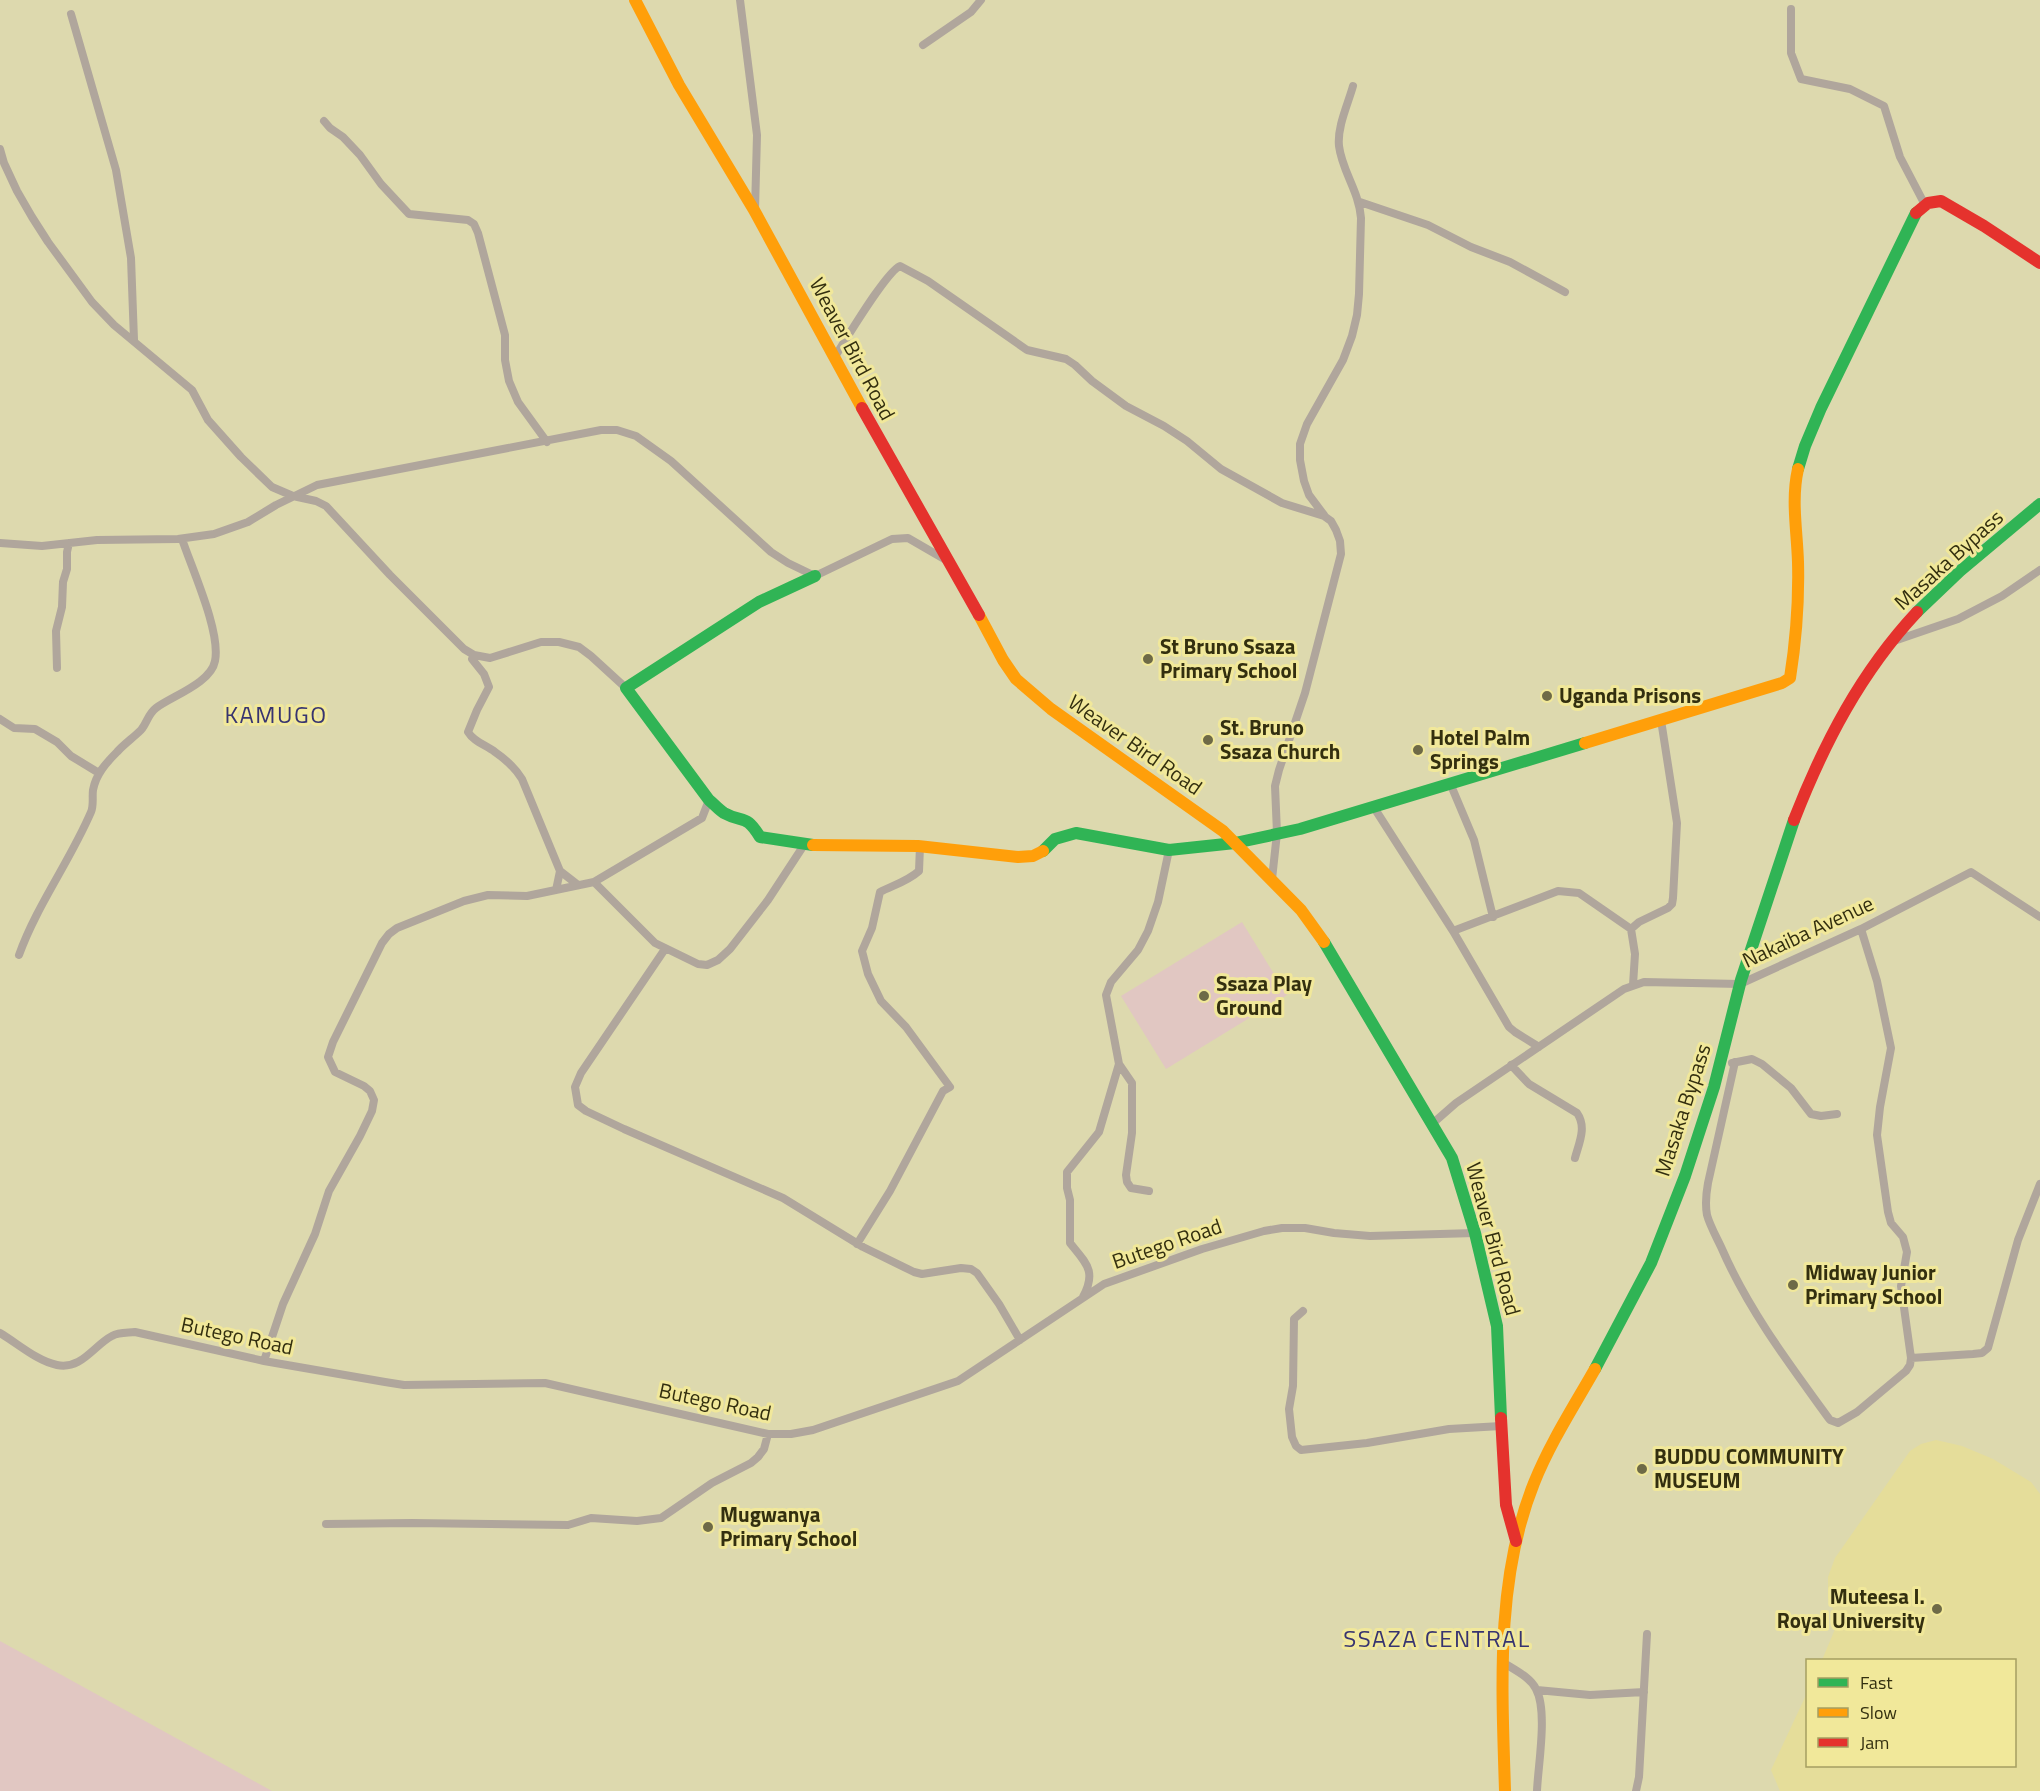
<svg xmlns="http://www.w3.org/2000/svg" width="2040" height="1791" font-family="'Titillium Web',sans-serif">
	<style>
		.built { fill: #e5dd9a }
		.green { fill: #e1c7c2 }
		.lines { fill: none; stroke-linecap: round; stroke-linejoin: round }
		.street { stroke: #b0a69c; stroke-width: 8 }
		.fast { stroke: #30b455; stroke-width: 12 }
		.slow { stroke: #ff9f0a; stroke-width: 12 }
		.jam { stroke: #e5322d; stroke-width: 12 }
		.poi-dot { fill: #6e6a47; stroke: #f1e89a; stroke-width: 2 }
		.labels { text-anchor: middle; stroke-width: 6; stroke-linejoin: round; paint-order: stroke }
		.street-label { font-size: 21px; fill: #332f0f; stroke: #f1e89a }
		.poi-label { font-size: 21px; font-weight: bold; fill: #332f0f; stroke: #f1e89a; text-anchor: start }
		.quarter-label { font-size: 24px; letter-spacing: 1.5px; fill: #373470; stroke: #f1e89a }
	</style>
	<rect width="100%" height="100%" fill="#ddd9ae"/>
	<path class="built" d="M 1936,1440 L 1962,1446 L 1993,1459 L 2031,1482 L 2040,1494 L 2040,1791 L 1780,1791 L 1771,1770 L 1807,1693 L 1808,1766 L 2014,1766 L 2014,1660 L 1822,1660 L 1838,1622 L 1828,1597 L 1828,1577 L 1835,1558 L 1910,1451 L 1921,1444 Z"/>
	<path class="green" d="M 1242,922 L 1287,995 L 1166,1069 L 1121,996 Z
		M 0,1641 L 272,1791 L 0,1791 Z"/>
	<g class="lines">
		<path class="street" d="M 740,0 L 757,135 L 755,210
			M 1791,9 L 1791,53 L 1801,79 L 1850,89 L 1884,106 L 1900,157 L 1924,203
			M 71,14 L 116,170 L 131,258 L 134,340
			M 923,45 L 971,12 L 981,0
			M 324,121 L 330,128 L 343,137 L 360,155 L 381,184 L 409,214 L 468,220 L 474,224 L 478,233 L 505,335 L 505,360 L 509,381 L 518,402 L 547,442
			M 0,149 L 4,163 L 17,191 L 32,217 L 48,242 L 92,302 L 114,325 L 192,390 L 208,420 L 241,457 L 272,487 L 293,496 L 316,501 L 326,506 L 390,575 L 464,649 L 474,655 L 490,658 L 541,642 L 559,642 L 579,647 L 591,656 L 626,688
			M 1360,202 L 1428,225 L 1471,247 L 1510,262 L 1565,292
			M 834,358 C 846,340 885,273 900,266 L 928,281 L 1027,350 L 1066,359 L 1075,365 L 1092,381 L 1126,406 L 1164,426 L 1187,441 L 1221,469 L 1282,503 L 1324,516 L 1331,521 L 1336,530 L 1340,541 L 1341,554 L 1305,693 L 1279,770 L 1275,786 L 1277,833 L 1272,879
			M 1324,515 L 1309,495 L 1304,481 L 1300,460 L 1300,444 L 1307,424 L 1343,360 L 1352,336 L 1357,315 L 1359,294 L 1361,218 C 1359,191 1342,171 1339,146 C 1337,127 1348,104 1353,86
			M 0,543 L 42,546 L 97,540 L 178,539 L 214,534 L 248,522 L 276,505 L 317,485 L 601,430 L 617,430 L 636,436 L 671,461 L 771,552 L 788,563 L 815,576 L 892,539 L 908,538 L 946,560
			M 1894,641 L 1958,619 L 2002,596 L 2040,570
			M 474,655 L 472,659 L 484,674 L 489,687 L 477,710 L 468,732 C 474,742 486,745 495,752 C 505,759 516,769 522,779 L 560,871 L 556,890
			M 57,668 L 56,631 L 62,607 L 63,582 L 67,569 L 67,552 L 69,543
			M 0,719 L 14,728 L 35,729 L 57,742 L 71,756 L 99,773
			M 1450,783 L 1474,840 L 1493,917
			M 1373,806 L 1453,931 L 1509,1027 L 1515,1032 L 1539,1047
			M 560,871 L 578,885
			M 594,882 L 655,943 L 698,964 L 707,965 L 718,960 L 730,949 L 768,900 L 804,845
			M 1631,929 L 1639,922 L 1668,908 L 1672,904 L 1673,898 L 1677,823 L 1661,720
			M 1453,931 L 1558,891 L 1579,893 L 1631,929 L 1635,954 L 1633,985
			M 665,949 L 581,1073 L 575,1087 L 578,1105 L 586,1111 L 624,1129 L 783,1198 L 863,1247 L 914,1272 L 922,1274 L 961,1268 L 971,1269 L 977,1273 L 999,1304 L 1020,1340
			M 19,955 C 37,905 70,861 91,812 C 94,805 92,797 93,790 C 96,774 106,763 117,752 C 124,744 133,738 141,730 C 147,723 148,714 156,708 C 172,696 211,683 215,661 C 221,632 192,569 182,539
			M 1735,1062 L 1708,1183 C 1706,1194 1705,1204 1707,1215 C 1710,1226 1717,1238 1722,1249 C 1749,1311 1790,1365 1830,1420 L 1838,1423 L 1857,1412 L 1906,1371 L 1910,1365 L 1911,1358 L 1901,1286 L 1907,1252 L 1903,1237 L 1891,1223 L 1888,1212 L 1877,1135 L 1880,1107 L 1891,1048 L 1877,981 L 1861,929
			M 1732,1063 L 1752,1059 L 1762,1064 L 1791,1088 L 1811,1114 L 1821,1116 L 1837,1114
			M 1511,1065 L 1529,1084 L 1577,1113 C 1587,1127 1579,1143 1575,1158
			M 1432,1124 L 1456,1103 L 1624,989 L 1644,982 L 1740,984 L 1861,929 L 1971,872 L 2040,917
			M 1149,1191 L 1131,1188 L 1127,1182 L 1126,1175 L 1132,1133 L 1132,1083 L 1119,1064 L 1106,995 L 1111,982 L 1138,950 L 1148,931 L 1158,902 L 1169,850
			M 857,1244 L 890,1191 L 943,1091 L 950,1087 L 906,1027 L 881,1001 L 868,974 L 862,951 L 872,928 L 880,892 C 894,885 908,881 919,871 L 920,846
			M 1083,1297 C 1097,1271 1086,1263 1070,1243 L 1070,1200 L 1067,1188 L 1067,1172 L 1099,1132 L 1119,1064
			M 1303,1311 L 1294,1319 L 1293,1386 L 1289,1409 L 1292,1437 L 1296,1446 L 1301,1450 L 1367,1443 L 1449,1429 L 1501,1426
			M 0,1333 C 17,1343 37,1361 57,1365 C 82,1370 94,1345 112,1336 C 119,1332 128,1333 135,1332 L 264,1361 L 385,1382 L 404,1385 L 545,1383 L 768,1434 L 791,1434 L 813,1430 L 958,1381 L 1104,1284 L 1202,1249 L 1264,1231 L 1282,1228 L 1305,1228 L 1334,1233 L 1370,1236 L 1475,1233
			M 1911,1358 L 1973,1354 L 1982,1353 L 1988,1348 L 2018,1240 L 2040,1184
			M 264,1361 L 283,1304 L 315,1234 L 329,1191 L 360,1136 L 372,1111 L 374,1100 L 370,1091 L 364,1086 L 335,1072 L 328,1057 L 333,1042 L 382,943 L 389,934 L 397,928 L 464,901 L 488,895 L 527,896 L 594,882 L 702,818 L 709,800
			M 326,1524 L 412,1523 L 568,1525 L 591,1518 L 637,1521 L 661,1518 L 712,1483 L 751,1463 L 758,1457 L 764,1449 L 768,1434
			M 1504,1663 C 1515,1670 1530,1677 1536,1689 C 1548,1711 1538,1765 1537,1791
			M 1537,1690 L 1590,1695 L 1644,1692
			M 1636,1791 L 1639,1777 L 1647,1634"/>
		<path class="fast" d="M 1798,469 L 1805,446 L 1821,408 L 1916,213
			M 1917,612 L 1960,571 L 2040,504
			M 813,845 L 760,837 C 745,813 744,824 724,813 C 719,810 714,804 709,800 L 626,688 L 759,602 L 815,576
			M 1043,851 L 1055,839 L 1076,833 L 1169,850 L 1235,843 L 1300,829 L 1585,743
			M 1324,942 L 1452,1158 L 1475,1233 L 1497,1326 L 1501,1418
			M 1595,1369 L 1651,1263 L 1685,1176 L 1714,1087 L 1741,980 L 1794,820"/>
		<path class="slow" d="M 635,0 L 679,85 L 754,210 L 862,408
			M 979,615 L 1003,660 L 1016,679 L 1051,709 L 1223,831 L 1301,910 L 1324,942
			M 1585,743 L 1782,683 L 1790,678 C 1796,640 1799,600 1798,562 C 1797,530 1791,500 1798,469
			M 813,845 L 918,846 L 1018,857 L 1033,856 L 1043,851
			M 1505,1791 C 1502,1689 1495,1580 1534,1483 C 1550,1443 1574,1406 1595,1369"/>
		<path class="jam" d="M 1916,213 L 1928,203 L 1941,201 L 1984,226 L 2040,263
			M 862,408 L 979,615
			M 1794,820 C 1824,743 1861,672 1917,612
			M 1501,1418 L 1506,1505 L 1516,1541"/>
	</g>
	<g class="poi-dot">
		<circle cx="1148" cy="659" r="6"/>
		<circle cx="1547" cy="696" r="6"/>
		<circle cx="1208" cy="740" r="6"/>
		<circle cx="1418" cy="750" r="6"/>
		<circle cx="1204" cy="996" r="6"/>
		<circle cx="1793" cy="1285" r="6"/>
		<circle cx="1642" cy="1469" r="6"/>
		<circle cx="708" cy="1527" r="6"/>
		<circle cx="1937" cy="1609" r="6"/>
	</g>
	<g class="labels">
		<g class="street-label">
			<text transform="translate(852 349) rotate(62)" y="7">Weaver Bird Road</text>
			<text transform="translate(1949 560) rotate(-42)" y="7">Masaka Bypass</text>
			<text transform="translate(1135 745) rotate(35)" y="7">Weaver Bird Road</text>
			<text transform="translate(1808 932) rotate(-25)" y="7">Nakaiba Avenue</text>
			<text transform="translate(1683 1110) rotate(-72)" y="7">Masaka Bypass</text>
			<text transform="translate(1493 1239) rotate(75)" y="7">Weaver Bird Road</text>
			<text transform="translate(1167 1244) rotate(-19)" y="7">Butego Road</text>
			<text transform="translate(237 1336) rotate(12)" y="7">Butego Road</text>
			<text transform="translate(715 1402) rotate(12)" y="7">Butego Road</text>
		</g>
		<g class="poi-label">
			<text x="1160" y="654">St Bruno Ssaza<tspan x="1160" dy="24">Primary School</tspan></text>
			<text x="1559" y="703">Uganda Prisons</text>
			<text x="1220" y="735">St. Bruno<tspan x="1220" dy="24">Ssaza Church</tspan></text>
			<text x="1430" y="745">Hotel Palm<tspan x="1430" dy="24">Springs</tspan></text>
			<text x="1216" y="991">Ssaza Play<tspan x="1216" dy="24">Ground</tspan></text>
			<text x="1805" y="1280">Midway Junior<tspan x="1805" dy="24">Primary School</tspan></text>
			<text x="1654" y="1464">BUDDU COMMUNITY<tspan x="1654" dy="24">MUSEUM</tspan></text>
			<text x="720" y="1522">Mugwanya<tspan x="720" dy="24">Primary School</tspan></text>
			<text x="1925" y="1604" text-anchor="end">Muteesa I.<tspan x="1925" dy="24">Royal University</tspan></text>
		</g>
		<g class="quarter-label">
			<text x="276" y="723">KAMUGO</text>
			<text x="1437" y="1647">SSAZA CENTRAL</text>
		</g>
	</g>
	<rect x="1806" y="1659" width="210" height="108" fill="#f1e89a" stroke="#a59e62" stroke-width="1.5"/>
	<rect x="1818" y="1678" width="30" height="9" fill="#30b455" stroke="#a59e62" stroke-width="1.5"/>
	<text x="1860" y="1689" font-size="18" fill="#332f0f">Fast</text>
	<rect x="1818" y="1708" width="30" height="9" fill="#ff9f0a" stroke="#a59e62" stroke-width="1.5"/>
	<text x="1860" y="1719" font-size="18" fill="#332f0f">Slow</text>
	<rect x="1818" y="1738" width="30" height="9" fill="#e5322d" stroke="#a59e62" stroke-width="1.5"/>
	<text x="1860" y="1749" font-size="18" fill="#332f0f">Jam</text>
</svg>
